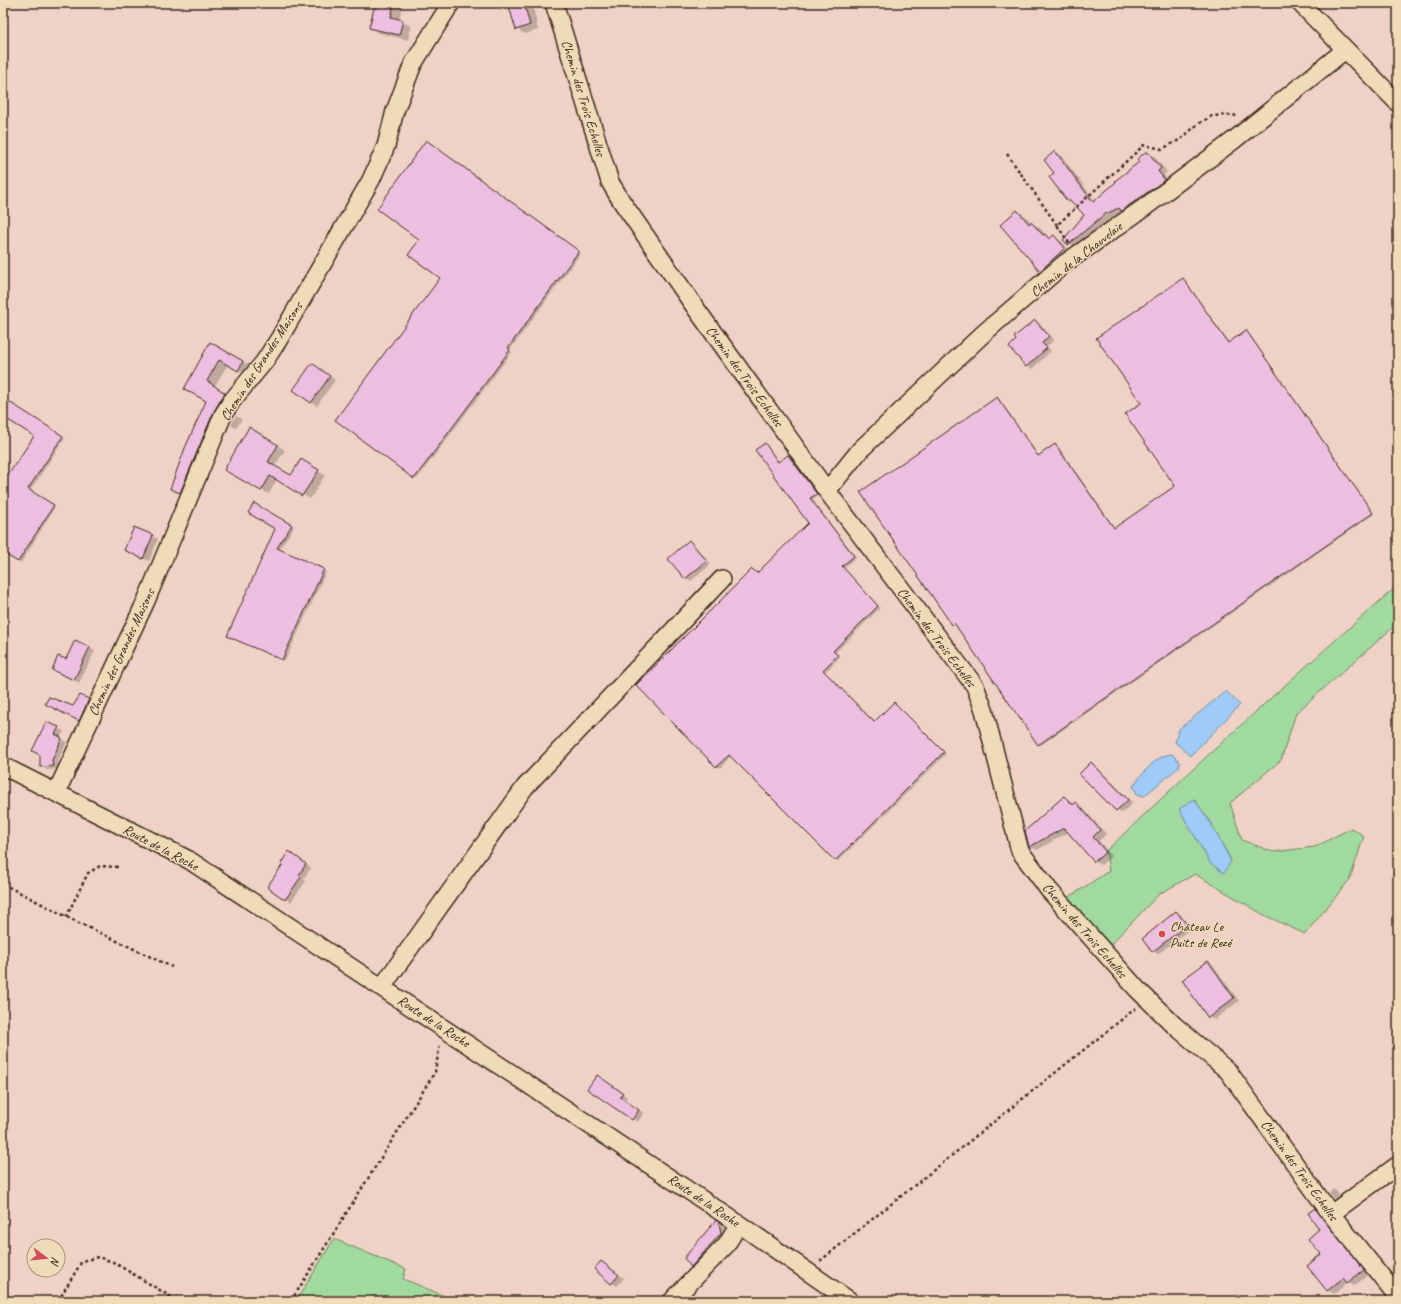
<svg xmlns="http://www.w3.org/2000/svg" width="1401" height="1304" font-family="Caveat,sans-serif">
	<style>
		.green { fill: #a1da9f; stroke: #6e825e; fill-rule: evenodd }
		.water { fill: #9ecbf8; stroke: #768ba1 }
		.shadow { fill: #0003 }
		.building { fill: #edbee0; stroke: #3b2a1e }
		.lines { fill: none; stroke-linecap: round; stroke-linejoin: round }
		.minor-casing { stroke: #3b2a1e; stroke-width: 20 }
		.path { stroke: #3b2a1e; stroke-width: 2.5; stroke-dasharray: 3 3; stroke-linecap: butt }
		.minor { stroke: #f0dbb9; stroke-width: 17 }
		.poi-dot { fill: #d1495b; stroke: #f0dbb9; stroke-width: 1.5 }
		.labels { text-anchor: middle; stroke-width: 3; stroke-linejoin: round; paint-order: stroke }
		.street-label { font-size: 14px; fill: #3b2a1e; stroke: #f0dbb9 }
		.poi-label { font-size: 14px; fill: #3b2a1e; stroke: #f0dbb9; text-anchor: start }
	</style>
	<rect width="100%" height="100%" fill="#efd2c5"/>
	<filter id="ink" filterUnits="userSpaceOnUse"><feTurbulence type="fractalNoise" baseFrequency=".025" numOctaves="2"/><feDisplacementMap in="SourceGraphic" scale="8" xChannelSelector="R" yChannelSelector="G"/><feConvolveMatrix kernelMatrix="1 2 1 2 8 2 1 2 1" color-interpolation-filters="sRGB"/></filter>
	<g filter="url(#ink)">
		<path class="green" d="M 1398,585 L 1398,623 L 1296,713 L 1281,760 L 1230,803 L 1242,840 L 1273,852 L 1315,847 L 1351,828 L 1364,836 L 1350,879 L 1305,934 L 1264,915 L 1195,874 L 1159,894 L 1108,947 L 1066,899 L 1109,871 L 1106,851 C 1201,760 1299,672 1398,585 ZM 1194,799 L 1210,822 L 1231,860 L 1211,864 L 1180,810 Z
			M 334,1239 L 406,1269 L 403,1279 L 457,1301 L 296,1301 Z"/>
		<path class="water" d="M 1226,691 L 1240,705 L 1190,756 L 1175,742 L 1179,729 Z
			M 1172,754 L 1180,762 L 1179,767 L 1144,796 L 1137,794 L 1133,786 C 1142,774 1156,755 1172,754 Z
			M 1194,799 L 1210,822 L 1231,861 L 1224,873 L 1211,864 L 1179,809 Z"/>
		<path class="shadow" d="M 299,3 L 305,3 L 303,6 Z
			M 379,3 L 404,3 L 403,5 L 399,20 L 411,26 L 408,40 L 379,33 L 370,28 Z
			M 507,3 L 535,3 L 533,6 L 538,30 L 525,34 L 517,29 Z
			M 429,143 L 581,253 L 510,350 L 512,352 L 417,479 L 415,478 L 442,278 L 421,239 Z
			M 1056,152 L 1062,156 L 1095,201 L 1140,162 L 1147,152 L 1154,156 L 1167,172 L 1164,175 L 1171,184 L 1125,212 L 1115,217 L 1113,216 L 1076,248 L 1065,240 L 1085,215 L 1075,205 L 1069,201 L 1055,174 Z
			M 1017,211 L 1026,216 L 1032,223 L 1040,228 L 1048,237 L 1051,239 L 1054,237 L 1062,242 L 1073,254 L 1049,275 L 1041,270 L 1001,225 Z
			M 1183,279 L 1185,281 L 1229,343 L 1246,331 L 1248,333 L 1374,514 L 1041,745 L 1039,744 L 956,625 L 953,624 L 997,398 L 999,399 L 1039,456 L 1055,445 L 1058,446 L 1115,529 L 1177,486 L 1143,403 Z
			M 1035,321 L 1040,324 L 1054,340 L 1047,346 L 1051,351 L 1032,369 L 1027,366 Z
			M 211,343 L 251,366 L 247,375 L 228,364 L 214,387 L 233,399 L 189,497 L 171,489 L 207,401 L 185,389 Z
			M 318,367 L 335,380 L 317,406 L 294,390 Z
			M 5,400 L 65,438 L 30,491 L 55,507 L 21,563 L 3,552 L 3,473 L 8,476 L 35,436 L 3,416 L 3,402 Z
			M 236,416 L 242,419 L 236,428 L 231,425 Z
			M 250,429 L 285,450 L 274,467 L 291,477 L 301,461 L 325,475 L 310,499 L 277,479 L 269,494 L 225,470 Z
			M 765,444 L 767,446 L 779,462 L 789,456 L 791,457 L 819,495 L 812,500 L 856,557 L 844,568 L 880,608 L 835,653 L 840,657 L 825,672 L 875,722 L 894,703 L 946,754 L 838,861 L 731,756 L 720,768 L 717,766 L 757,574 L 809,523 Z
			M 255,504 L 294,527 L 279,550 L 326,572 L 285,661 L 231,637 L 277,529 Z
			M 135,528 L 158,539 L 149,561 L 131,553 Z
			M 689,541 L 693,544 L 711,564 L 691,581 L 686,578 L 669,559 Z
			M 89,648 L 95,651 L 79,683 L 59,673 L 66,660 Z
			M 80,696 L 91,701 L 81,722 L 47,704 L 74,708 Z
			M 46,723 L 64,731 L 60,738 L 67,742 L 57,763 L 58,769 L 47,770 L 41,766 Z
			M 1091,764 L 1097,767 L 1133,803 L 1122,813 L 1117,810 Z
			M 1064,797 L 1071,801 L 1074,805 L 1076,804 L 1082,807 L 1106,834 L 1099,841 L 1112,856 L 1101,865 L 1095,862 L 1069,832 L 1037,850 L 1031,847 L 1026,832 Z
			M 294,856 L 311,868 L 303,879 L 306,881 L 291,902 L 269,887 Z
			M 1176,912 L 1181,915 L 1191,928 L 1158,954 L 1153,951 L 1144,939 Z
			M 1208,962 L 1213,965 L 1239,1001 L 1214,1020 L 1209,1017 Z
			M 602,1079 L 627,1097 L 625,1101 L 644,1113 L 638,1122 L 588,1089 Z
			M 1334,1189 L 1341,1197 L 1336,1201 L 1329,1193 Z
			M 1315,1209 L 1321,1213 L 1369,1274 L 1354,1286 L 1348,1282 L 1334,1294 L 1327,1290 L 1320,1229 Z
			M 716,1222 L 724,1227 L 726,1237 L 697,1269 L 692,1266 Z
			M 601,1262 L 624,1278 L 617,1286 L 612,1283 Z"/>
		<path class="building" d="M 378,3 L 394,3 L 391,17 L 403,20 L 399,35 L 369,28 L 374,8 L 377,8 Z
			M 508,3 L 524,3 L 530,25 L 516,30 Z
			M 426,140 L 579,251 L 508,348 L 510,350 L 414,479 L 335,420 L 440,278 L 408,255 L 419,240 L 377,209 Z
			M 1055,151 L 1093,202 L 1116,182 L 1115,181 L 1139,162 L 1137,159 L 1147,151 L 1161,168 L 1158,171 L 1165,180 L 1121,211 L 1119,208 L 1108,213 L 1106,213 L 1068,245 L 1063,240 L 1084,215 L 1070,200 L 1068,202 L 1049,177 L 1054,173 L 1044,160 Z
			M 1017,210 L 1029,224 L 1031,222 L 1043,235 L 1045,234 L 1049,239 L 1054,235 L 1065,248 L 1040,271 L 1000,225 Z
			M 1183,278 L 1228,343 L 1246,330 L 1373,513 L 1038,745 L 954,623 L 952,625 L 860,492 L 997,397 L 1038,456 L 1055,444 L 1114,528 L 1175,486 L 1125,414 L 1141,403 L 1096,338 Z
			M 1035,320 L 1049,336 L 1042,343 L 1047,348 L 1026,367 L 1009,347 L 1016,340 L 1014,337 Z
			M 210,342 L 243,361 L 238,371 L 219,360 L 207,381 L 225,393 L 214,411 L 180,493 L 170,489 L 185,448 L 206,401 L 184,389 Z
			M 312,363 L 330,376 L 311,403 L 293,390 Z
			M 3,398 L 63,436 L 28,489 L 54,505 L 18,562 L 3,553 L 3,472 L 8,475 L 34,436 L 3,417 Z
			M 249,427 L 278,445 L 268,462 L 291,475 L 301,459 L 319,470 L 302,496 L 270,476 L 261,491 L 224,470 Z
			M 765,443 L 778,462 L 788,455 L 817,494 L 810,498 L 854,556 L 842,566 L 878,606 L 833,651 L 838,655 L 823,670 L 874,722 L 894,702 L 944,752 L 835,861 L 729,755 L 716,767 L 636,685 L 752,569 L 757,573 L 808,523 L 755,450 Z
			M 254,503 L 292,525 L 277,548 L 324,569 L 282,660 L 227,636 L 275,529 L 248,513 Z
			M 134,527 L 153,535 L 143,559 L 124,550 Z
			M 689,540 L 707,561 L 685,579 L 668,559 Z
			M 75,640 L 90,647 L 74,680 L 52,670 L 58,656 L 66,659 Z
			M 80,695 L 89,699 L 79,721 L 45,704 L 49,697 L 73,706 Z
			M 46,722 L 59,727 L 55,734 L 62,738 L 52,760 L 53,766 L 40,767 L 40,755 L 32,751 Z
			M 1091,762 L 1128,800 L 1116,811 L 1079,774 Z
			M 1064,796 L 1073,805 L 1076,802 L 1100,830 L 1093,837 L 1106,852 L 1094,862 L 1064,828 L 1029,847 L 1025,831 Z
			M 289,851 L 306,864 L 299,875 L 301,877 L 285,900 L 267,887 L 283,864 L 281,863 Z
			M 1176,911 L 1187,925 L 1152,952 L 1142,939 Z
			M 1208,961 L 1234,998 L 1208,1018 L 1182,980 Z
			M 597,1075 L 623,1093 L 620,1097 L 639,1110 L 632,1120 L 587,1089 Z
			M 1315,1208 L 1364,1270 L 1347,1283 L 1343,1278 L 1327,1291 L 1307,1266 L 1321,1254 L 1308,1239 L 1319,1229 L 1308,1213 Z
			M 716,1220 L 719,1223 L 721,1233 L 691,1267 L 684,1258 Z
			M 601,1261 L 619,1275 L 611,1284 L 594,1269 Z"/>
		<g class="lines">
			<g class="minor-casing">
				<path id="minor" d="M 554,3 L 610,182 L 622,202 L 697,310 L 827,491 L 975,686 L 984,710 L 1020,851 L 1049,890 L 1137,989 L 1174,1025 L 1228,1071 L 1331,1214 L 1398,1297
					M 1300,3 L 1398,103
					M 827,491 L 860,450 L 984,333 L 1064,264 L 1145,207 L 1234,140 L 1345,50
					M 3,766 L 189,860 L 739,1224 L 850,1301
					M 56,793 L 146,601 L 223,415 L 231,402 L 264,362 L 279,339 L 371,180 L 386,146 L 395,111 L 413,64 L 451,3
					M 382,987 L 525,787 L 722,579
					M 1331,1214 L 1398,1165
					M 672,1301 L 726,1245 L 739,1224"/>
			</g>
			<path class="path" d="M 1007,154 L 1057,225
				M 1069,243 L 1057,225 L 1144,145 L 1162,149 L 1181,139 L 1198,124 L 1212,116 L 1233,115 L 1239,117
				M 3,884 L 73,920 L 172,967
				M 66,917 L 88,873 L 100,866 L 118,867
				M 820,1261 L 1136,1008
				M 58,1301 L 82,1261 L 98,1257 L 113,1262 L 178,1301
				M 291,1301 L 435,1072 L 440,1044"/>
			<use href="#minor" class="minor"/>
		</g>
	</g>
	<circle class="poi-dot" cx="1162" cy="934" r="4"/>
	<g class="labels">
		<g class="street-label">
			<text transform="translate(584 98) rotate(73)" y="5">Chemin des Trois Echelles</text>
			<text transform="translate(1076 259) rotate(-38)" y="5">Chemin de la Chauvelaie</text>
			<text transform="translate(261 361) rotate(-57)" y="5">Chemin des Grandes Maisons</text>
			<text transform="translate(745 376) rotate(54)" y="5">Chemin des Trois Echelles</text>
			<text transform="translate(937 637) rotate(53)" y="5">Chemin des Trois Echelles</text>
			<text transform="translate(121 652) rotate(-65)" y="5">Chemin des Grandes Maisons</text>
			<text transform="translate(161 847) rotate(28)" y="5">Route de la Roche</text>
			<text transform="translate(1085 930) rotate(49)" y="5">Chemin des Trois Echelles</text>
			<text transform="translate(434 1021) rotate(33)" y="5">Route de la Roche</text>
			<text transform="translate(1300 1170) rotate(54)" y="5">Chemin des Trois Echelles</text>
			<text transform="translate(704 1200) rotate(34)" y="5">Route de la Roche</text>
		</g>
		<g class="poi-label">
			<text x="1170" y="931">Château Le<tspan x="1170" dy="16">Puits de Rezé</tspan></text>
		</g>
	</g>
	<rect width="1401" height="1304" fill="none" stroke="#f0dbb9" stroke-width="16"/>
	<rect x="8" y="8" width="1385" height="1288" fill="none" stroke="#3b2a1e" stroke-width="1.5" filter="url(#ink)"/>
	<g transform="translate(46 1258) rotate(106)"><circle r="19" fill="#f0dbb9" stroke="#a8947b"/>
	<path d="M0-3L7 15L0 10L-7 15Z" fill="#d1495b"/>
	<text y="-6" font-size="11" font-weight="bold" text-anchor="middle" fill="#3b2a1e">N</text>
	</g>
</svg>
